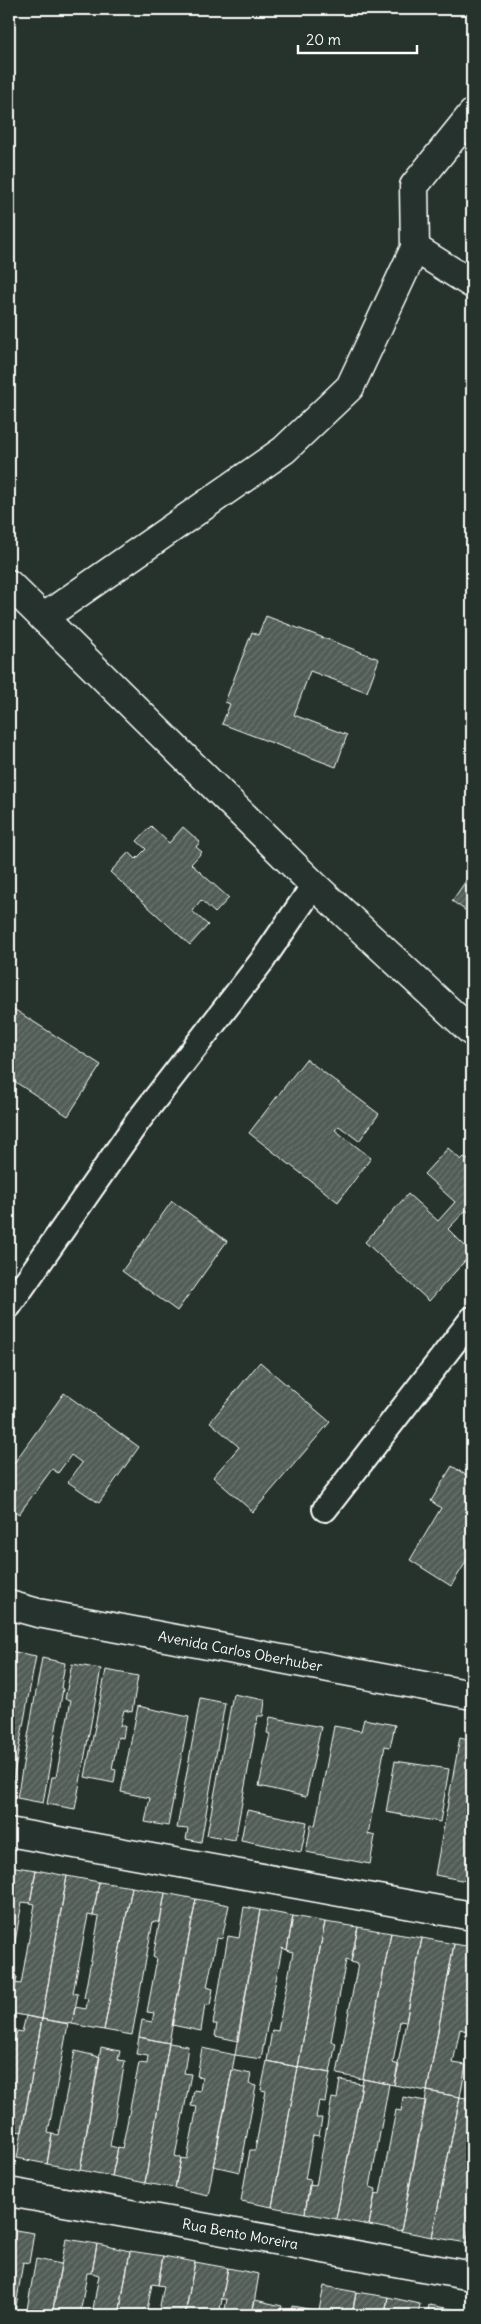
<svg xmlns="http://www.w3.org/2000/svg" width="481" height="2324" font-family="Delius,sans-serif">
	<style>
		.building { fill: url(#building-hatch); stroke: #fff }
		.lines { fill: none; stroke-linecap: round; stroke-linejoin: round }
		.service-casing { stroke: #fff; stroke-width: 28 }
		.minor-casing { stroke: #fff; stroke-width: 31 }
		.secondary-casing { stroke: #fff; stroke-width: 31 }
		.service { stroke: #26332d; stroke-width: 24 }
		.minor { stroke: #26332d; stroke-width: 28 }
		.secondary { stroke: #26332d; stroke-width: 28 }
		.labels { text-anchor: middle; stroke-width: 5; stroke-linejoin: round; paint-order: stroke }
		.street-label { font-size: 14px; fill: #fff; stroke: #26332d }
	</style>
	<defs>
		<pattern id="building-hatch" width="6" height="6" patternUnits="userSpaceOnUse" patternTransform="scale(1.25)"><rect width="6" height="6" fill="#515c57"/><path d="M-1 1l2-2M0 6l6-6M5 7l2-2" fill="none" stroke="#6b7470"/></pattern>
	</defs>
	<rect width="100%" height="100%" fill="#26332d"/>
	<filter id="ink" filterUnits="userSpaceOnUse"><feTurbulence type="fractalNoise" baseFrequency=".02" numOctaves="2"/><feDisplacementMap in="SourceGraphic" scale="10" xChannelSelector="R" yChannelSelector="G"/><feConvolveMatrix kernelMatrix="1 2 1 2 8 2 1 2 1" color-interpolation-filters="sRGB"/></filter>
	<g filter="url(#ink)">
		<path class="building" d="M 266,616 L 379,659 L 367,692 L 310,671 L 294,715 L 347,735 L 336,767 L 222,724 L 230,704 L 225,702 L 252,632 L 258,635 Z
			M 151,826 L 169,843 L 183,827 L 200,842 L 196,847 L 202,852 L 191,864 L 229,898 L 215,913 L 201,900 L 192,911 L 208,925 L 190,945 L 110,872 L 129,852 L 136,859 L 146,849 L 137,841 Z
			M 472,872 L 472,915 L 452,901 Z
			M 9,1006 L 101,1065 L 68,1116 L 9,1078 Z
			M 306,1059 L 379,1114 L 359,1141 L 339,1126 L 335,1130 L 371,1158 L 338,1202 L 249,1133 Z
			M 448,1148 L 461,1160 L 464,1157 L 472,1162 L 472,1216 L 466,1210 L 448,1229 L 472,1253 L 429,1301 L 365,1242 L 408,1194 L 438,1221 L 455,1202 L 424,1174 Z
			M 172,1201 L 227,1241 L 177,1311 L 122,1271 Z
			M 260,1362 L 330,1422 L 253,1512 L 213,1477 L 239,1447 L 210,1422 Z
			M 64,1393 L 139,1447 L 99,1503 L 68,1482 L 82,1463 L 71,1455 L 58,1473 L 52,1469 L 19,1514 L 9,1507 L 9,1470 Z
			M 452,1466 L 472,1479 L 472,1552 L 451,1586 L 410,1560 L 441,1508 L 431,1501 Z
			M 10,1651 L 36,1656 L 10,1796 L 9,1796 Z
			M 42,1658 L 65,1663 L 61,1688 L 63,1689 L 43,1803 L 17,1798 Z
			M 72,1664 L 101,1669 L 75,1809 L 47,1804 L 52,1777 L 56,1777 L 71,1700 L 65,1699 Z
			M 106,1670 L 138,1676 L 132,1712 L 124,1710 L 120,1726 L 125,1726 L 123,1738 L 118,1737 L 112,1769 L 116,1770 L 114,1783 L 85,1777 Z
			M 233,1694 L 265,1700 L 263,1716 L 258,1716 L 235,1840 L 207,1835 Z
			M 200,1698 L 225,1703 L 201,1842 L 186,1839 L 188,1829 L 177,1828 Z
			M 138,1706 L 189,1717 L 168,1826 L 145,1822 L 150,1798 L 121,1792 Z
			M 270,1717 L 321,1727 L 306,1797 L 259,1786 L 270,1734 L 267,1733 Z
			M 364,1719 L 395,1725 L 390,1747 L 385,1746 L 368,1834 L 375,1836 L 370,1864 L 306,1852 L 311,1825 L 315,1826 L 334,1726 L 361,1731 Z
			M 460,1737 L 472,1740 L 472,1882 L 435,1875 Z
			M 395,1761 L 449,1769 L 440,1822 L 386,1812 Z
			M 247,1810 L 307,1822 L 301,1852 L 241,1840 Z
			M 9,1866 L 36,1870 L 30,1903 L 22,1902 L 9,1976 L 17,1977 L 10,2013 L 9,2013 Z
			M 36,1870 L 67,1876 L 42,2019 L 10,2013 L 15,1983 L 21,1984 L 35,1904 L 30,1903 Z
			M 67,1876 L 99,1882 L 93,1916 L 88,1915 L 73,1993 L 78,1994 L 72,2024 L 42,2019 Z
			M 99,1882 L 132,1887 L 104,2030 L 72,2024 L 75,2007 L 86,2009 L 88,1999 L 84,1998 L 99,1917 L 93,1916 Z
			M 132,1887 L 165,1893 L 160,1923 L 153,1921 L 132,2035 L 104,2030 Z
			M 165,1893 L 196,1899 L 169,2043 L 139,2037 L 142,2020 L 152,2022 L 154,2013 L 147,2012 L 157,1959 L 153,1957 Z
			M 196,1899 L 229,1905 L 222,1939 L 217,1938 L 207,1987 L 213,1989 L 210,2005 L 205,2004 L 201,2031 L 172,2025 Z
			M 244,1907 L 260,1910 L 238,2041 L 215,2036 L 217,2024 L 213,2024 L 228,1936 L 239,1938 Z
			M 260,1910 L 293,1916 L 287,1950 L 282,1948 L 261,2059 L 235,2055 Z
			M 293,1916 L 325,1922 L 298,2067 L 267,2061 L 272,2030 L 278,2031 L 293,1952 L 287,1950 Z
			M 325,1922 L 358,1927 L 351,1962 L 346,1960 L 331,2041 L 336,2043 L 330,2073 L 298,2067 Z
			M 358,1927 L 391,1933 L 363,2079 L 337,2074 L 358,1964 L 351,1962 Z
			M 391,1933 L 422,1938 L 406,2022 L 400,2021 L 393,2063 L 399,2065 L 394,2085 L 363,2079 Z
			M 422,1938 L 454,1944 L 427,2091 L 394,2085 Z
			M 454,1944 L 472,1947 L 472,2001 L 467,2031 L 460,2029 L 453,2063 L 466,2065 L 460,2097 L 427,2091 Z
			M 26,2016 L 42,2019 L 22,2132 L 9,2130 L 9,2049 L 11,2039 L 15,2040 L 17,2031 L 22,2032 Z
			M 42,2019 L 68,2024 L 48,2133 L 52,2134 L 47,2164 L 17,2158 Z
			M 139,2037 L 169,2043 L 145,2183 L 112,2176 L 118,2148 L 122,2149 L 139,2063 L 147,2064 L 148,2056 L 136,2054 Z
			M 169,2043 L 188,2046 L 184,2073 L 191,2074 L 175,2156 L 181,2158 L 175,2188 L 145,2183 Z
			M 101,2047 L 120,2051 L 118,2060 L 125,2061 L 110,2146 L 118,2148 L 112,2176 L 80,2170 Z
			M 202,2048 L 235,2055 L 208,2195 L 175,2188 L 181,2158 L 187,2159 L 197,2107 L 191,2106 L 194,2090 L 200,2091 L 202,2077 L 197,2076 Z
			M 75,2051 L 100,2057 L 80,2170 L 47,2164 L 52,2134 L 58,2135 Z
			M 267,2061 L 298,2067 L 272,2207 L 241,2201 L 250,2150 L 255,2150 L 266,2091 L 261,2090 Z
			M 298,2067 L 330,2073 L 325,2102 L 319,2101 L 316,2118 L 322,2118 L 319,2136 L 313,2135 L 305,2179 L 311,2180 L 305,2213 L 272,2207 Z
			M 232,2070 L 251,2074 L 249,2084 L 256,2086 L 240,2172 L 213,2166 Z
			M 363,2079 L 389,2084 L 370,2187 L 376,2189 L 369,2225 L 336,2219 Z
			M 340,2080 L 362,2084 L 336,2219 L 305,2213 L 309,2185 L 316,2186 L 332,2098 L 337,2099 Z
			M 427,2091 L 460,2097 L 432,2237 L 401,2231 Z
			M 403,2097 L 426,2101 L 401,2231 L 369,2225 L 375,2193 L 380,2194 L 396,2110 L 401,2111 Z
			M 460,2097 L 472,2099 L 472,2212 L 467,2243 L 432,2237 Z
			M 472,2212 L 472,2244 L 467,2243 Z
			M 9,2229 L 34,2233 L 29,2263 L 23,2262 L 15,2313 L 20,2315 L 9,2315 Z
			M 66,2239 L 97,2244 L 92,2273 L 87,2273 L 80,2315 L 52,2315 Z
			M 97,2244 L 130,2251 L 119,2315 L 92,2315 L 99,2275 L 92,2273 Z
			M 130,2251 L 163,2256 L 158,2285 L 152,2284 L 146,2315 L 119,2315 Z
			M 163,2256 L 195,2262 L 185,2315 L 158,2315 L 164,2286 L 158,2285 Z
			M 36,2259 L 61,2264 L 52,2315 L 26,2315 Z
			M 195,2262 L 228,2268 L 219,2315 L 185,2315 Z
			M 228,2268 L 259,2274 L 252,2315 L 224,2315 L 227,2299 L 222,2299 Z
			M 324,2286 L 356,2292 L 352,2315 L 318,2315 Z
			M 356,2292 L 388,2297 L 385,2315 L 352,2315 Z
			M 388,2297 L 420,2304 L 418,2315 L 385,2315 Z
			M 255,2300 L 282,2306 L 280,2315 L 252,2315 Z
			M 429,2305 L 452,2309 L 451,2315 L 427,2315 Z
			M 292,2306 L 319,2311 L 318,2315 L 291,2315 Z
			M 452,2309 L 472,2313 L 472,2315 L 451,2315 Z"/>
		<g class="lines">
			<g class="service-casing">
				<path id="service" d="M 9,1306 L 138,1121 L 262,961 L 314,885
					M 325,1509 L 472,1319"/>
			</g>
			<g class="minor-casing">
				<g id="minor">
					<path d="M 415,248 L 472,284"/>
					<path d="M 9,584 L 314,885 L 472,1032"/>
					<path d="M 43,618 L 284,450 L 350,387 L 415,248 L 414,186 L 472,114"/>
					<path d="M 9,1832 L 472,1916"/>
					<path id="s1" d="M 9,2192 L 472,2276"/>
				</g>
			</g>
			<g class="secondary-casing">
				<g id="secondary">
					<path id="s2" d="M 9,1605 L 38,1613 L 472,1695"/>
				</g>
			</g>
			<use href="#service" class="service"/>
			<use href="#minor" class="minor"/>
			<use href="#secondary" class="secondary"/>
		</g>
	</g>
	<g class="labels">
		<g class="street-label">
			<text dy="5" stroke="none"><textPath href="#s2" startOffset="236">Avenida Carlos Oberhuber</textPath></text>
			<text dy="5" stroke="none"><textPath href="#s1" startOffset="235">Rua Bento Moreira</textPath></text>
		</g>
	</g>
	<rect width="481" height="2324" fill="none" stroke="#26332d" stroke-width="30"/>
	<rect x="15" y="15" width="451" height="2294" fill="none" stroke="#fff" stroke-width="2" filter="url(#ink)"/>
	<path d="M298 45v8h119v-8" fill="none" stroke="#ffffff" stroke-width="2.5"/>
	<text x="306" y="45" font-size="15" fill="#ffffff" stroke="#26332d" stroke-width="4" paint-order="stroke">20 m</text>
</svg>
